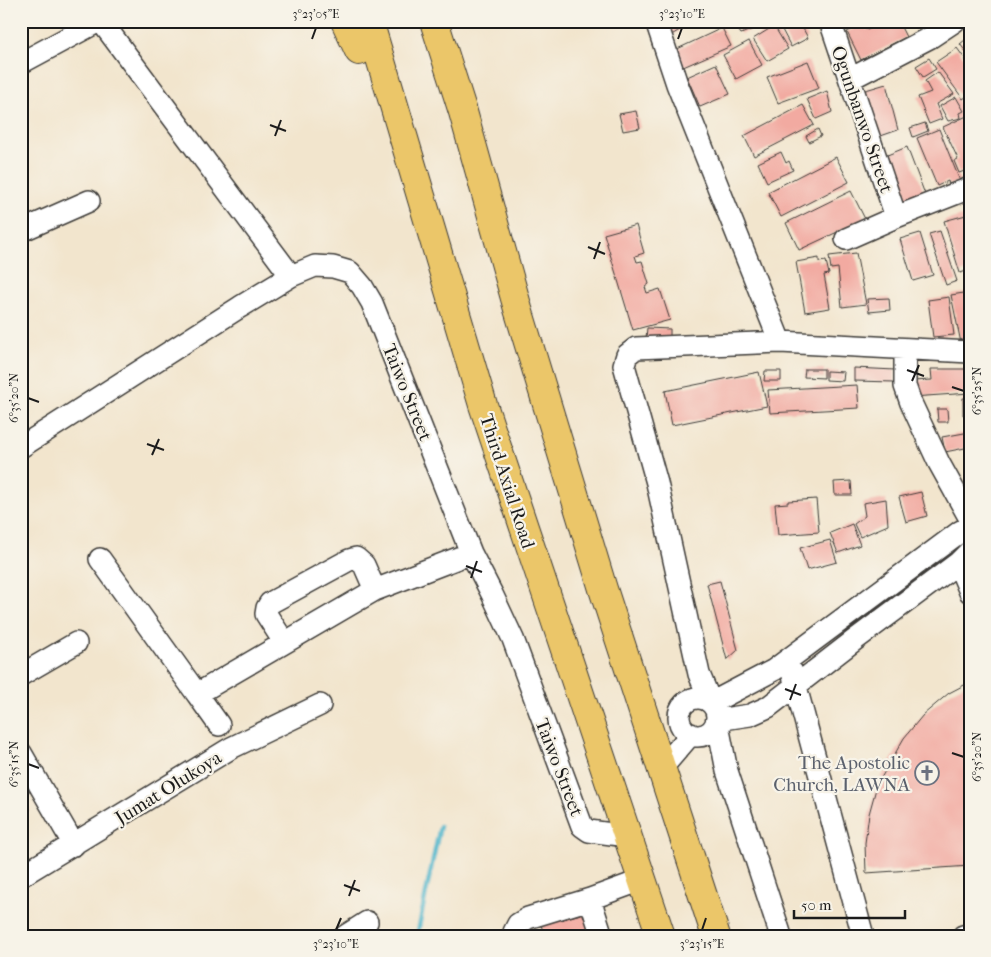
<svg xmlns="http://www.w3.org/2000/svg" width="991" height="957" font-family="'IM FELL French Canon',serif">
	<style>
		.lines { fill: none; stroke-linecap: round; stroke-linejoin: round }
		.stream { stroke: #4cb4ca; stroke-width: 4.5 }
		.building { fill: #f2aaa1 }
		.minor-casing { stroke: #3c3a37; stroke-width: 24 }
		.highway-casing { stroke: #3c3a37; stroke-width: 30 }
		.minor { stroke: #fff; stroke-width: 21 }
		.highway { stroke: #ebc669; stroke-width: 28 }
		.ticks { fill: none; stroke: #1c1c1c; stroke-width: 2 }
		.labels { text-anchor: middle; stroke-width: 4.5; stroke-linejoin: round; paint-order: stroke }
		.street-label { font-size: 19px; fill: #1c1c1c; stroke: #f7f3e8 }
		.worship-label { font-size: 19px; fill: #5b616d; stroke: #f7f3e8; text-anchor: end }
		.neatline { fill: none; stroke: #1c1c1c; stroke-width: 2 }
		.ticks-label { font-size: 12px; text-anchor: middle; fill: #1c1c1c }
	</style>
	<rect width="100%" height="100%" fill="#f7f3e8"/>
	<filter id="ink" filterUnits="userSpaceOnUse"><feTurbulence type="fractalNoise" baseFrequency=".02" numOctaves="2"/><feDisplacementMap in="SourceGraphic" scale="10" xChannelSelector="R" yChannelSelector="G"/><feConvolveMatrix kernelMatrix="1 2 1 2 8 2 1 2 1" color-interpolation-filters="sRGB"/></filter>
	<filter id="wash" filterUnits="userSpaceOnUse"><feTurbulence type="fractalNoise" baseFrequency=".0096" numOctaves="4" result="noise"/><feDisplacementMap in="SourceGraphic" scale="20" xChannelSelector="R" yChannelSelector="G"/><feGaussianBlur stdDeviation="1.12" result="paint"/><feColorMatrix in="noise" values="0 0 0 0 0 0 0 0 0 0 0 0 0 0 0 0 0 1.4 0 .05"/><feComposite in="paint" operator="in"/></filter>
	<g filter="url(#wash)">
		<rect width="100%" height="100%" fill="#f2e5cd"/>
		<g class="lines">
			<path class="stream" d="M 417,936 L 440,826"/>
		</g>
		<g id="blocks">
			<path class="building" d="M 661,21 L 694,21 L 670,36 Z
				M 732,21 L 772,21 L 741,34 Z
				M 785,21 L 799,21 L 808,38 L 791,47 L 779,24 Z
				M 884,21 L 898,21 L 906,37 L 861,60 L 847,32 L 863,24 L 867,30 Z
				M 774,26 L 788,49 L 767,61 L 753,39 Z
				M 722,28 L 731,46 L 681,68 L 673,51 Z
				M 970,36 L 970,57 L 960,44 Z
				M 749,41 L 762,65 L 736,79 L 723,55 Z
				M 957,48 L 970,66 L 970,94 L 963,99 L 936,62 Z
				M 929,58 L 936,69 L 923,77 L 916,66 Z
				M 808,61 L 819,88 L 778,103 L 767,77 Z
				M 716,64 L 730,94 L 700,107 L 687,77 Z
				M 938,72 L 954,94 L 936,104 L 942,119 L 929,124 L 918,97 L 931,92 L 925,81 Z
				M 886,84 L 898,130 L 872,139 L 859,92 Z
				M 827,91 L 832,112 L 816,119 L 807,99 Z
				M 956,97 L 964,111 L 960,113 L 961,118 L 948,121 L 940,106 Z
				M 803,105 L 814,125 L 754,156 L 744,136 Z
				M 636,111 L 640,128 L 623,131 L 619,114 Z
				M 967,116 L 970,123 L 970,169 L 959,173 L 954,161 L 958,159 L 943,127 Z
				M 925,123 L 928,131 L 913,137 L 910,128 Z
				M 818,129 L 821,136 L 809,142 L 806,136 Z
				M 939,129 L 960,181 L 949,185 L 948,181 L 937,186 L 917,138 Z
				M 907,147 L 926,197 L 900,207 L 880,158 Z
				M 781,152 L 786,163 L 789,161 L 793,170 L 767,182 L 758,163 Z
				M 836,157 L 849,182 L 781,217 L 768,192 Z
				M 851,191 L 865,219 L 799,250 L 786,223 Z
				M 966,215 L 970,226 L 970,270 L 960,273 L 944,221 Z
				M 636,225 L 644,253 L 635,256 L 637,262 L 642,261 L 649,284 L 645,287 L 647,293 L 660,289 L 670,320 L 633,330 L 604,234 Z
				M 940,231 L 957,281 L 946,285 L 929,234 Z
				M 920,233 L 933,275 L 913,281 L 900,239 Z
				M 856,253 L 866,304 L 842,307 L 838,268 L 831,269 L 829,256 Z
				M 819,258 L 819,262 L 826,261 L 829,274 L 824,275 L 830,308 L 805,312 L 796,262 Z
				M 970,292 L 970,341 L 961,343 L 951,295 Z
				M 949,297 L 954,335 L 933,337 L 928,300 Z
				M 889,298 L 890,310 L 869,312 L 867,299 Z
				M 647,328 L 670,329 L 670,339 L 646,338 Z
				M 854,368 L 895,370 L 895,382 L 854,381 Z
				M 805,369 L 824,369 L 824,378 L 804,377 Z
				M 931,369 L 970,369 L 970,393 L 912,397 L 911,381 L 932,380 Z
				M 765,371 L 781,371 L 781,381 L 764,381 Z
				M 826,371 L 844,372 L 843,381 L 826,380 Z
				M 759,372 L 767,406 L 672,425 L 665,391 Z
				M 857,385 L 859,408 L 770,413 L 768,390 Z
				M 963,398 L 970,398 L 970,415 L 963,415 Z
				M 937,409 L 947,409 L 948,422 L 938,422 Z
				M 970,432 L 970,447 L 945,452 L 942,437 Z
				M 851,481 L 852,495 L 835,495 L 834,482 Z
				M 921,492 L 927,516 L 906,522 L 899,497 Z
				M 816,499 L 819,532 L 778,535 L 775,504 L 788,503 L 788,501 Z
				M 886,499 L 888,525 L 860,537 L 854,524 L 865,516 L 863,503 Z
				M 852,524 L 860,545 L 838,553 L 830,533 Z
				M 830,540 L 837,562 L 807,570 L 800,548 Z
				M 720,581 L 738,650 L 727,660 L 707,584 Z
				M 970,682 L 970,866 L 866,873 L 865,843 L 869,814 L 877,785 L 904,738 L 923,715 L 949,693 Z
				M 21,795 L 30,810 L 21,814 Z
				M 589,912 L 595,936 L 544,936 L 541,924 Z"/>
		</g>
	</g>
	<g filter="url(#ink)">
		<use href="#blocks" fill-opacity="0" stroke="#3c3a37" stroke-width="1"/>
		<g class="lines">
			<g class="minor-casing">
				<path id="minor" d="M 101,21 L 291,276
					M 656,21 L 677,84 L 780,342
					M 830,21 L 896,217
					M 21,63 L 99,21
					M 850,79 L 931,37 L 955,21
					M 21,231 L 89,201
					M 846,239 L 896,217 L 970,188
					M 905,349 L 905,386 L 911,403 L 939,463 L 969,517
					M 21,447 L 240,307 L 291,276 L 315,266 L 333,267 L 350,272 L 362,286 L 372,303 L 471,553 L 492,594 L 513,639 L 582,826 L 589,831 L 627,836
					M 961,531 L 774,670 L 711,703 L 699,674 L 657,483 L 624,365 L 627,355 L 636,348 L 780,342 L 970,352
					M 100,559 L 197,694 L 375,590 L 471,553
					M 958,563 L 970,592
					M 284,642 L 266,614 L 267,608 L 270,603 L 349,560 L 356,558 L 364,565 L 375,590
					M 792,672 L 863,936
					M 21,675 L 76,643
					M 197,694 L 219,725
					M679 717a19 19 0 1 1 38 0a19 19 0 1 1-38 0Z
					M 21,753 L 74,845
					M 661,769 L 691,734
					M 21,876 L 231,748 L 320,705
					M 590,899 L 602,936
					M 345,936 L 367,922
					M 515,936 L 514,932 L 518,924 L 528,918 L 590,899 L 642,880
					M 781,936 L 727,771 L 717,720 L 750,715 L 768,707 L 856,639 L 938,578 L 958,563 L 970,551
					M 963,936 L 970,934"/>
			</g>
			<g class="highway-casing">
				<path id="highway" d="M 345,21 L 359,51
					M 369,21 L 483,405 L 661,936
					M 434,21 L 463,112 L 518,309 L 603,589 L 716,936"/>
			</g>
			<use href="#minor" class="minor"/>
			<use href="#highway" class="highway"/>
		</g>
	</g>
	<path class="ticks" d="M 312,39 L 316,28M 678,39 L 682,28M 270,125 L 286,131M 275,136 L 281,120M 588,247 L 605,254M 594,259 L 600,242M 907,370 L 924,376M 912,381 L 919,365M 952,387 L 964,391M 28,398 L 39,402M 147,444 L 164,450M 152,455 L 159,439M 466,566 L 482,572M 471,578 L 477,561M 785,689 L 801,695M 790,700 L 796,684M 952,753 L 964,757M 28,764 L 39,768M 344,885 L 360,891M 349,896 L 355,880M 336,930 L 341,918M 702,930 L 706,918"/>
	<defs>
		<g id="church-ring" transform="scale(1.25)"><circle r="9.5" fill="#f7f3e8" stroke="#6b7280" stroke-width="1.5"/><path d="M-1.2-6h2.4v3.5h3.3v2.4h-3.3V6h-2.4V-.1h-3.3v-2.4h3.3Z" fill="#6b7280"/></g>
	</defs>
	<g fill-rule="evenodd">
		<use href="#church-ring" x="927" y="773"/>
	</g>
	<g class="labels">
		<g class="street-label">
			<text transform="translate(863 119) rotate(71)" y="7">Ogunbanwo Street</text>
			<text transform="translate(408 392) rotate(68)" y="7">Taiwo Street</text>
			<text transform="translate(508 481) rotate(72)" y="7">Third Axial Road</text>
			<text transform="translate(560 767) rotate(69)" y="7">Taiwo Street</text>
			<text transform="translate(168 787) rotate(-32)" y="7">Jumat Olukoya</text>
		</g>
		<g class="worship-label">
			<text x="910" y="769">The Apostolic<tspan x="910" dy="22">Church, LAWNA</tspan></text>
		</g>
	</g>
	<rect width="991" height="957" fill="none" stroke="#f7f3e8" stroke-width="55"/>
	<path d="M794 910v8h111v-8" fill="none" stroke="#1c1c1c" stroke-width="2.5"/>
	<text x="801" y="910" font-size="15" fill="#1c1c1c" stroke="#f7f3e8" stroke-width="4" paint-order="stroke">50 m</text>
	<rect x="28" y="28" width="936" height="902" class="neatline"/>
	<g class="ticks-label">
		<text x="316" y="18">3°23'05"E</text>
		<text x="682" y="18">3°23'10"E</text>
		<text transform="translate(977 391) rotate(-90)" y="4">6°35'25"N</text>
		<text transform="translate(14 398) rotate(-90)" y="4">6°35'20"N</text>
		<text transform="translate(977 757) rotate(-90)" y="4">6°35'20"N</text>
		<text transform="translate(14 764) rotate(-90)" y="4">6°35'15"N</text>
		<text x="336" y="948">3°23'10"E</text>
		<text x="702" y="948">3°23'15"E</text>
	</g>
</svg>
